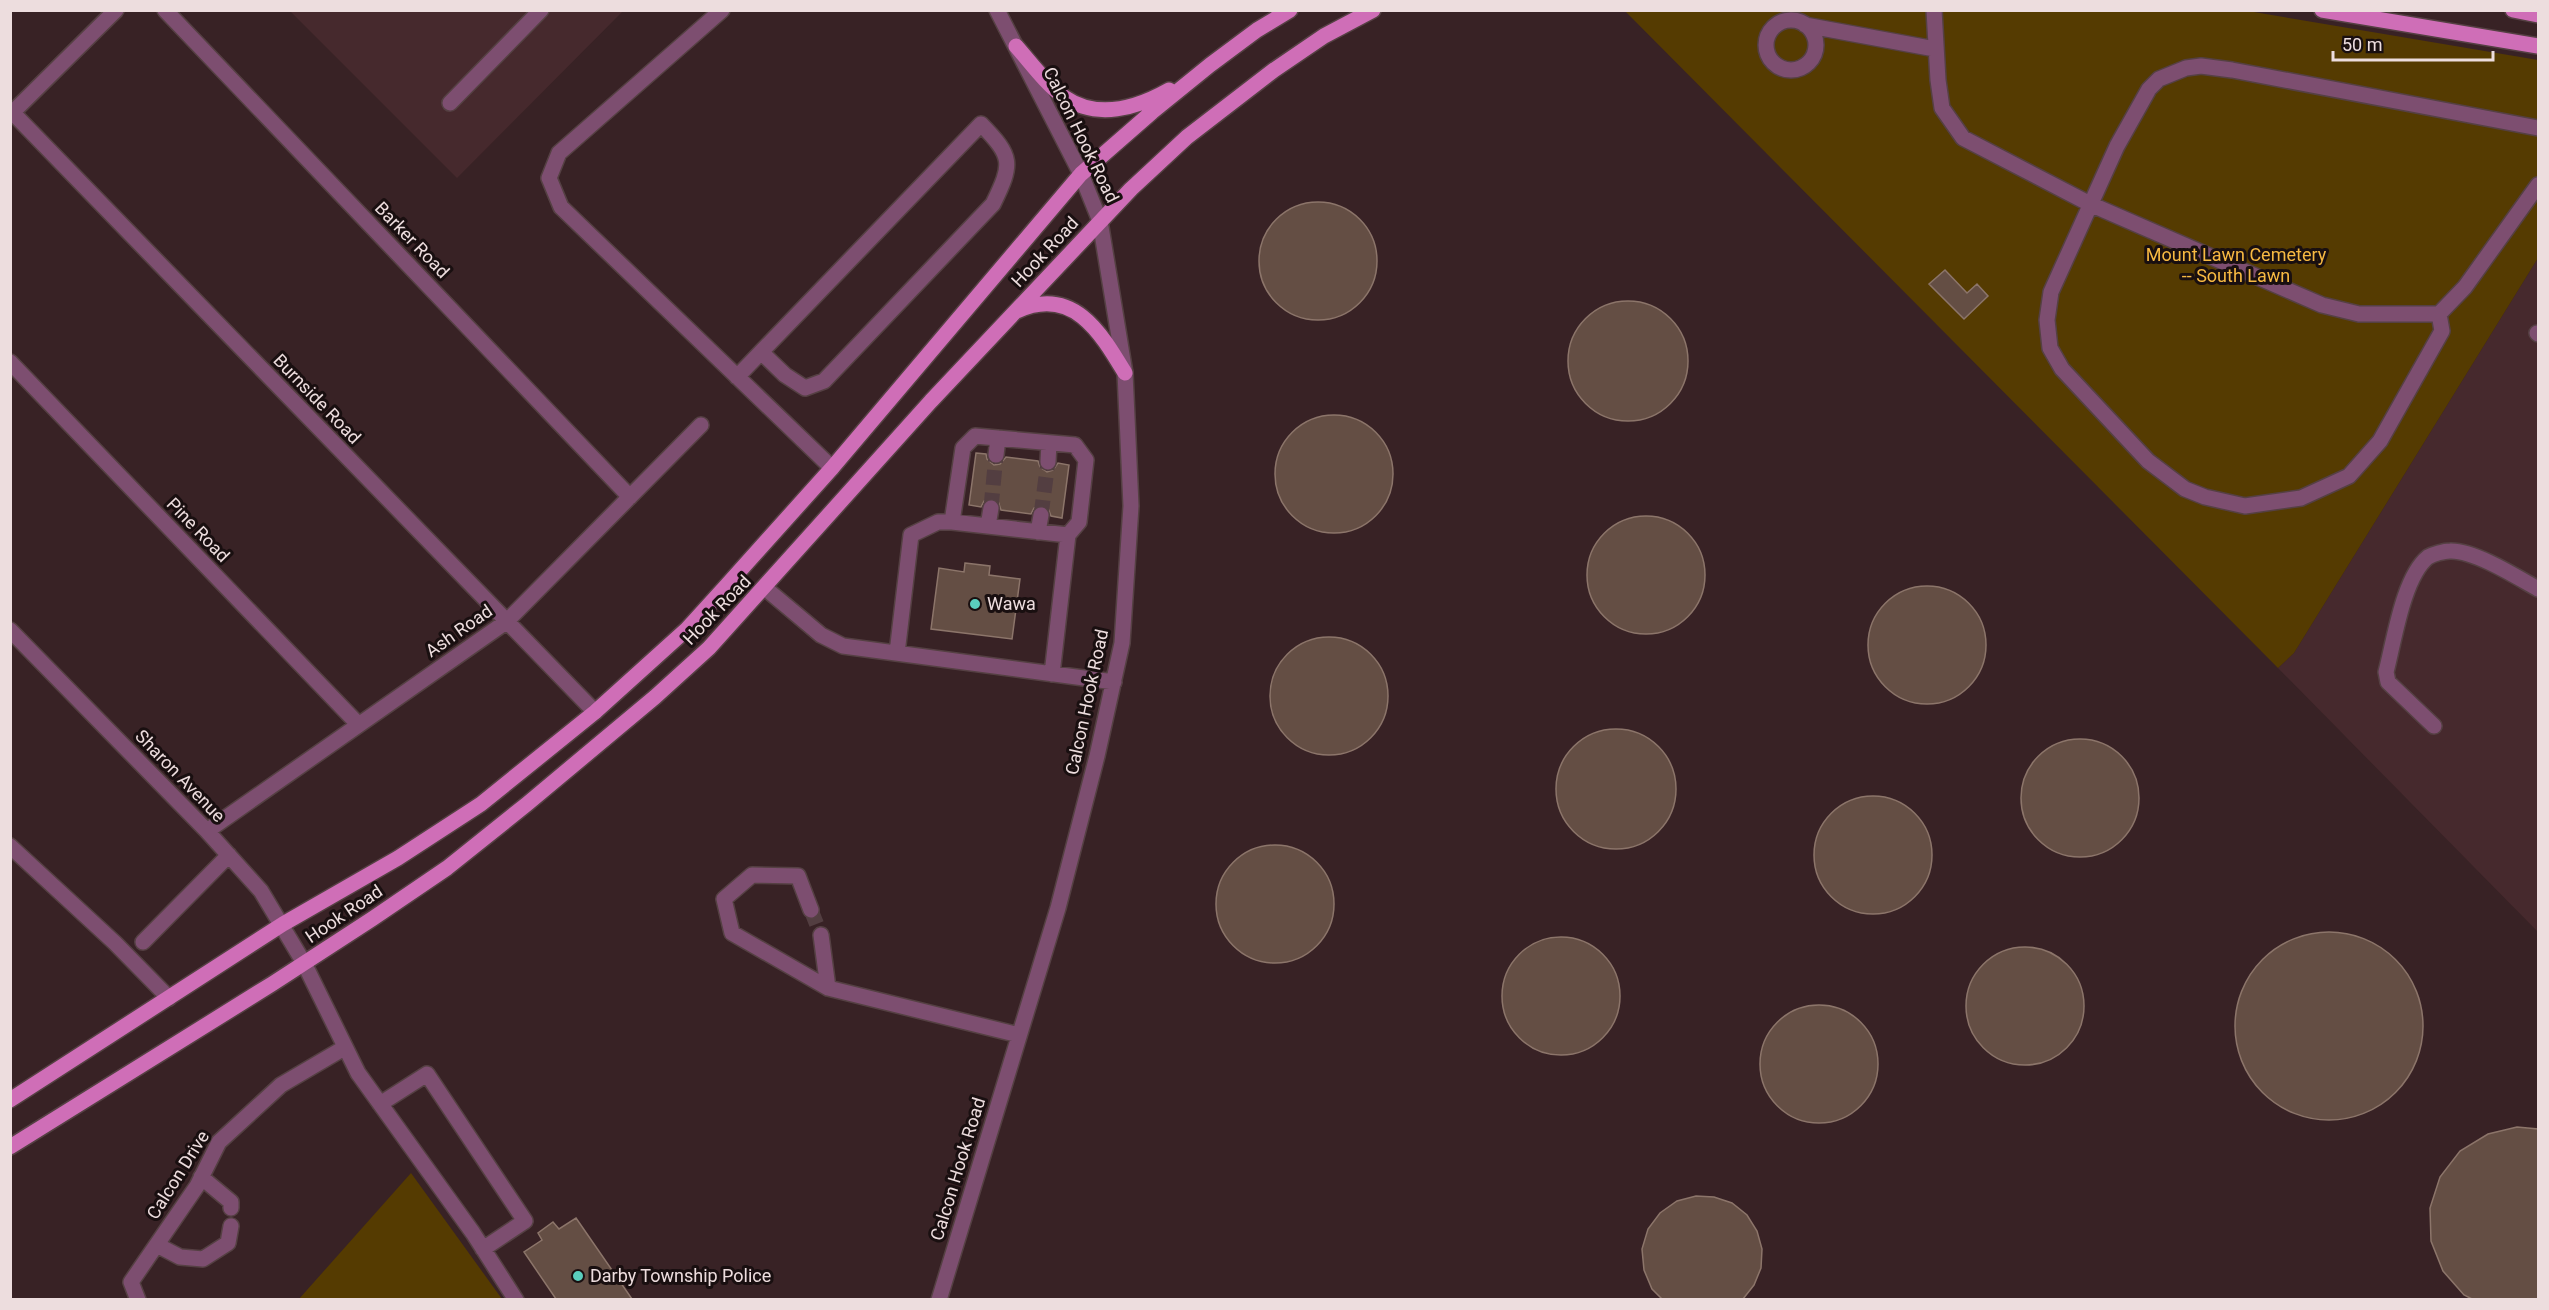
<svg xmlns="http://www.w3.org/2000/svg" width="2549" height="1310" font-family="Roboto,sans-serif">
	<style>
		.built { fill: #46292d }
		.green { fill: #553b01 }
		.building { fill: #644e44; stroke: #8c756a; stroke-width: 1.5 }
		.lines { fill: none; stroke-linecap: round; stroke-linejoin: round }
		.minor-tunnel { stroke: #533e41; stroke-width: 15; stroke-dasharray: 15 8; stroke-linecap: butt }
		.minor-casing { stroke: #554043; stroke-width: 18 }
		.major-casing { stroke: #554043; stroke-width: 18 }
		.minor { stroke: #7d4e70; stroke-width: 15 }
		.major { stroke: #cf6eb7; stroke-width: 15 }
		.poi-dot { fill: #5acebd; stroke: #190f10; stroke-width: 2 }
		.labels { text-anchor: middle; stroke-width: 6; stroke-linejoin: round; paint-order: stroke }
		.street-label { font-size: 18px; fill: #edddde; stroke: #190f10 }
		.park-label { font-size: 18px; fill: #f7b942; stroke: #190f10 }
		.poi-label { font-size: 18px; fill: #edddde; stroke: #190f10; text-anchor: start }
	</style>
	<rect width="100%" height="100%" fill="#382225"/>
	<path class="built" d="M 290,11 L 623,11 L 457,178 Z
		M 2538,258 L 2538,932 L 2278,668 L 2294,653 Z"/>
	<path class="green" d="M 1625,11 L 2248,11 L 2538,60 L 2538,258 L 2294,653 L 2278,668 Z
		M 411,1173 L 502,1299 L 299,1299 Z"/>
	<path class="building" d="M1259 261a59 59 0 1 1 118 0a59 59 0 1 1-118 0Z
		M 1945,270 L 1967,293 L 1977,284 L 1988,296 L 1964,319 L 1929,284 Z
		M1568 361a60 60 0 1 1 120 0a60 60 0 1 1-120 0Z
		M1275 474a59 59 0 1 1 118 0a59 59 0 1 1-118 0Z
		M 976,453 L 986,454 L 987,459 L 994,465 L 1000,464 L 1006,457 L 1038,461 L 1040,467 L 1047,472 L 1053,470 L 1058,463 L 1069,465 L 1062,518 L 1051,516 L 1048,508 L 1042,505 L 1034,508 L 1031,514 L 1001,510 L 998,501 L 992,498 L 984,501 L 981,507 L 969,505 Z
		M1587 575a59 59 0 1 1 118 0a59 59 0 1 1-118 0Z
		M 965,563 L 990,566 L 989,575 L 1020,579 L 1012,639 L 931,629 L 939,568 L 964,572 Z
		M1868 645a59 59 0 1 1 118 0a59 59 0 1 1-118 0Z
		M1270 696a59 59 0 1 1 118 0a59 59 0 1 1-118 0Z
		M1556 789a60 60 0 1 1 120 0a60 60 0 1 1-120 0Z
		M2021 798a59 59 0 1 1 118 0a59 59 0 1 1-118 0Z
		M1814 855a59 59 0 1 1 118 0a59 59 0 1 1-118 0Z
		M1216 904a59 59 0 1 1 118 0a59 59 0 1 1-118 0Z
		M2235 1026a94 94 0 1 1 188 0a94 94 0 1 1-188 0Z
		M1502 996a59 59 0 1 1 118 0a59 59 0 1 1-118 0Z
		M1966 1006a59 59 0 1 1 118 0a59 59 0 1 1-118 0Z
		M1760 1064a59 59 0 1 1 118 0a59 59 0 1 1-118 0Z
		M 2517,1127 L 2538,1129 L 2538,1299 L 2472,1299 L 2464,1295 L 2443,1271 L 2431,1241 L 2430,1208 L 2440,1177 L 2460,1151 L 2488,1134 Z
		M 1696,1196 L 1714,1197 L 1732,1203 L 1747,1215 L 1757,1231 L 1762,1249 L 1761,1268 L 1754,1285 L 1743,1299 L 1662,1299 L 1652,1289 L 1644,1270 L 1642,1249 L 1648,1229 L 1660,1213 L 1677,1201 Z
		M 576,1218 L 632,1299 L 556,1299 L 524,1252 L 542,1240 L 538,1233 L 553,1222 L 559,1229 Z"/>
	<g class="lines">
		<path class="minor-tunnel" d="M 991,508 L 996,455
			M 1041,515 L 1048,462
			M 811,910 L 821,935"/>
		<g class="minor-casing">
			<path id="minor" d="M 165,10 L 630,497
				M 722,10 L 559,153 L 549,178 L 561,207 L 832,468
				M 1934,10 L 1938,80 L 1942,108 L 1963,138 L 2090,204 L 2322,305 L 2359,314 L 2439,314
				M1766 45a25 25 0 1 1 50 0a25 25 0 1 1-50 0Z
				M 1805,25 L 1935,49
				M 450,103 L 541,10
				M 13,113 L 595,712
				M 10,115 L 116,10
				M 2538,128 L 2232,70 L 2201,66 L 2186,68 L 2159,79 L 2149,89 L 2117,146 L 2051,292 L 2047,320 L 2050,348 L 2062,369 L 2148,461 L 2185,489 L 2205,497 L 2245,506 L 2301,498 L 2349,476 L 2380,441 L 2442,331 L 2439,314 L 2465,287 L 2538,185
				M 2537,333 L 2538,334
				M 10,362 L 358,724
				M 737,377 L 761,352 L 981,124 C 1013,157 1013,163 993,204 L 824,381 L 805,388 L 785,375 L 761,352
				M 996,455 L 998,438
				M 1048,462 L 1049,443
				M 952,522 L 1068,535
				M 988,526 L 991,508
				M 1038,532 L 1041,515
				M 765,588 L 821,635 L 843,646 L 1114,682
				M 10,630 L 207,831 L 261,891 L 304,963 L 358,1073 L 473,1233 L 516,1300
				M 897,653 L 911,535 L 938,522 L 952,522 L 963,448 L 975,436 L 1075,445 L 1086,460 L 1079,522 L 1068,535 L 1052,674
				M 2434,726 L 2388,682 L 2386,672 C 2394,642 2403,577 2428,557 C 2433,554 2444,551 2450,551 C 2474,550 2517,577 2538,589
				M 207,831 L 506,622 L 701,425
				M 10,846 L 115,943 L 169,998
				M 811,910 L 798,876 L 752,875 L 724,899 L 732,933 L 828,988 L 1019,1035
				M 821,935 L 828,988
				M 143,942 L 229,855
				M 380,1104 L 427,1074 L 525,1221 L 483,1249
				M 201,1177 L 231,1202 L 231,1208
				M 157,1245 L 180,1257 L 203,1259 L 228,1243 L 231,1226
				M 138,1300 L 131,1282 L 197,1186 L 219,1142 L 281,1085 L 344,1048
				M 939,1300 L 1058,908 L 1097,756 L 1122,643 L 1131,506 L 1125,373 L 1100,221 L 1081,174 L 997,10"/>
		</g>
		<g class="major-casing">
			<path id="major" d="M 2322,10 L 2538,46
				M 2513,10 L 2538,15
				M 1016,46 C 1031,63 1046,84 1064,97 C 1097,120 1137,108 1169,90
				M 1017,311 C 1073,285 1101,333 1125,373
				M 10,1100 L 283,924 L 398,858 L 481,804 L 595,712 L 687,629 L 727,585 L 832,468 L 1081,174 L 1152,112 L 1210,65 L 1257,30 L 1290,10
				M 10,1147 L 272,984 L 372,919 L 447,868 L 527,804 L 655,697 L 709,648 L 931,401 L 1131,189 L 1187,137 L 1274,70 L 1324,36 L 1373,10"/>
		</g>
		<use href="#minor" class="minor"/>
		<use href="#major" class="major"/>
	</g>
	<g class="poi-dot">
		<circle cx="975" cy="604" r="6"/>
		<circle cx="578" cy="1276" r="6"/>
	</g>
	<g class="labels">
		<g class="street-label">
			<text transform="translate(1081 135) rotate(64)" y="6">Calcon Hook Road</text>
			<text transform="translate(412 240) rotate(46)" y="6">Barker Road</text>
			<text transform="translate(1045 252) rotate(-47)" y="6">Hook Road</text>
			<text transform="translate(317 399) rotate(46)" y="6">Burnside Road</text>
			<text transform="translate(198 530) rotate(46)" y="6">Pine Road</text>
			<text transform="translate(717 610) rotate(-46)" y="6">Hook Road</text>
			<text transform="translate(459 631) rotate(-35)" y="6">Ash Road</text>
			<text transform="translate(1087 702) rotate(-78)" y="6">Calcon Hook Road</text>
			<text transform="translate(180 776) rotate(46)" y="6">Sharon Avenue</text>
			<text transform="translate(344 914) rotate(-34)" y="6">Hook Road</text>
			<text transform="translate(958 1169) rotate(-73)" y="6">Calcon Hook Road</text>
			<text transform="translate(178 1175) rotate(-58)" y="6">Calcon Drive</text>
		</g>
		<g class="park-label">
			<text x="2236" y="261">Mount Lawn Cemetery<tspan x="2236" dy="21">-- South Lawn</tspan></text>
		</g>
		<g class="poi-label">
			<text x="987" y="610">Wawa</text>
			<text x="590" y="1282">Darby Township Police</text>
		</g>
	</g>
	<rect width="2549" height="1310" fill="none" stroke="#edddde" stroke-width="24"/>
	<path d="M2333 51v9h160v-9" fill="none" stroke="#edddde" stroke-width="3"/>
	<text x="2342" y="51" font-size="18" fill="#edddde" stroke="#190f10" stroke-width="4.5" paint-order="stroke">50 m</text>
</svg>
